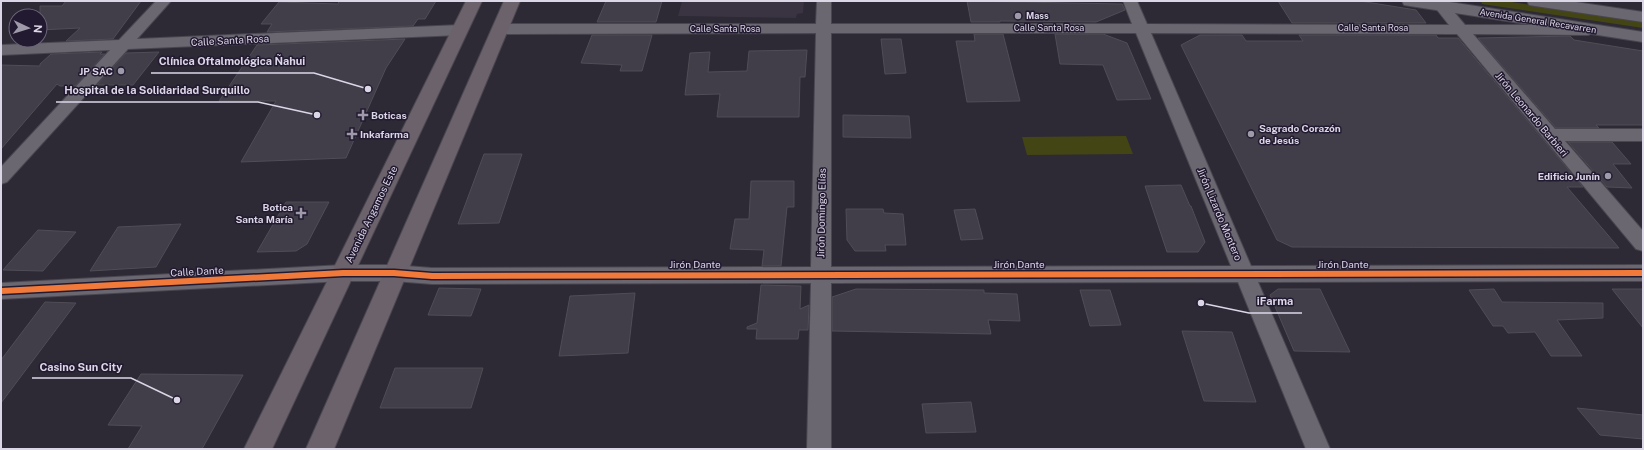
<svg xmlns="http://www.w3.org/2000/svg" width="1644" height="450" font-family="'Public Sans',sans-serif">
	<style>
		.education { fill: #3a3341 }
		.green { fill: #444514 }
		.building { fill: #423e49; stroke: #504d57 }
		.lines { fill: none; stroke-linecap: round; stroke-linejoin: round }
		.minor-casing { stroke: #494650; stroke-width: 2 }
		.tertiary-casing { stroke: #494650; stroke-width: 2 }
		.primary-casing { stroke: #494650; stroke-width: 2 }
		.minor { fill: #6a6771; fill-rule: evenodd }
		.tertiary { fill: #6a6771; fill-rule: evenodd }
		.primary { fill: #6b626b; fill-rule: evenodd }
		.cycleway-casing { stroke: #221a30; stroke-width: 9 }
		.cycleway { stroke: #f17a3a; stroke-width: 6 }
		.poi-dot { fill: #9f9aa9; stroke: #221a30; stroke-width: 1.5 }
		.labels { text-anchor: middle; stroke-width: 3; stroke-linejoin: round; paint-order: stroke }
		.far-poi-label { font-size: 9px; font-weight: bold; fill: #dcd7e7; stroke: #221a30; text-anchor: start }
		.far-street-label { font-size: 9px; fill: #dcd7e7; stroke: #221a30 }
		.street-label { font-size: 10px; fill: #dcd7e7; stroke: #221a30 }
		.poi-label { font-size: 10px; font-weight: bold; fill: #dcd7e7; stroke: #221a30; text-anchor: end }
		.leader { fill: none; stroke: #dcd7e7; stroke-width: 1.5 }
		.callout-dot { fill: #dcd7e7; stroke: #221a30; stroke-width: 1.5 }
		.callout-label { font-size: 11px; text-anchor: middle; font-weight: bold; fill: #dcd7e7; stroke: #221a30; stroke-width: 3; stroke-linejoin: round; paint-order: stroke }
	</style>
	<rect width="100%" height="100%" fill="#2d2935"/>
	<path class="education" d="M 682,1 L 804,1 L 803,13 L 797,14 L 796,18 L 678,16 Z"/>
	<path class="green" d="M 1481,1 L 1505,1 L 1643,22 L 1643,28 L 1482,4 Z
		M 1126,136 L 1133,154 L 1027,155 L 1022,137 Z"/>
	<path class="building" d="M 66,1 L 141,1 L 113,39 L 66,41 L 80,28 L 40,30 L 40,6 L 62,6 Z
		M 339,1 L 436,1 L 425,19 L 418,19 L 413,26 L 267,32 L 272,24 L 261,24 L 279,2 L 338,4 Z
		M 606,1 L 662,1 L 656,22 L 597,22 Z
		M 967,1 L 1122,4 L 1125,10 L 1096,22 L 1000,21 L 1000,22 L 971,22 Z
		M 1278,1 L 1360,1 L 1416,10 L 1426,23 L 1292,23 Z
		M 974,34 L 1003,34 L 1020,101 L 967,102 L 956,41 L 975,41 Z
		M 1055,34 L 1103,34 L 1127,43 L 1151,99 L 1117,100 L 1103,65 L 1060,64 Z
		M 592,35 L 652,35 L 642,71 L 620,71 L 622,65 L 581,63 Z
		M 1200,35 L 1242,35 L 1246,41 L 1303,41 L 1299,35 L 1436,35 L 1438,38 L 1458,38 L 1583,187 L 1567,187 L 1619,248 L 1292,247 L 1277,240 L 1181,45 Z
		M 1570,36 L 1574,40 L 1643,51 L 1643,125 L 1596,125 L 1599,128 L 1556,128 L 1478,38 Z
		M 405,39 L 386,68 L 346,158 L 241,162 L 276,101 L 219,101 L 257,45 Z
		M 881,39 L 901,39 L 906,73 L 885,74 Z
		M 807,50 L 805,77 L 800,77 L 799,117 L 717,117 L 720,94 L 685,95 L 690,53 L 710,52 L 708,72 L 747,71 L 749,51 Z
		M 102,52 L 100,54 L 105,54 L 75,86 L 60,86 L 57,84 L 1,149 L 1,65 L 40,66 L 40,64 L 51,54 Z
		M 159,52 L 133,85 L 97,85 L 126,53 Z
		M 843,115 L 909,116 L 911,138 L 843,137 Z
		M 1568,142 L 1612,142 L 1631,164 L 1613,164 L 1632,188 L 1607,187 Z
		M 484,154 L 522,154 L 499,223 L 458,224 Z
		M 751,181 L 794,181 L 794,207 L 787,207 L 781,266 L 762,266 L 764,250 L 730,249 L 735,219 L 749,219 Z
		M 1181,185 L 1190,206 L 1191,206 L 1205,242 L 1198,252 L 1167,252 L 1145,186 Z
		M 286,202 L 329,202 L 307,244 L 296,251 L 257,252 Z
		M 846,209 L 883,209 L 884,213 L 903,214 L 906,245 L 885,245 L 886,251 L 855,251 L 847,240 Z
		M 975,209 L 983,239 L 961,240 L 954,210 Z
		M 181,224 L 156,267 L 90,271 L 118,227 Z
		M 38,230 L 76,232 L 43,271 L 3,270 Z
		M 761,285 L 801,286 L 800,309 L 809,305 L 808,330 L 799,330 L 798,339 L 756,339 L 757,329 L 747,329 L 747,327 L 757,323 Z
		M 439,288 L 481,289 L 471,316 L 428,315 Z
		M 856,289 L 984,290 L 984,293 L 1017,294 L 1020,321 L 988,320 L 991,334 L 832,331 L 832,297 Z
		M 1278,289 L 1320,289 L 1350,352 L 1294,351 L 1270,295 Z
		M 1494,289 L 1502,302 L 1603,303 L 1603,318 L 1557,320 L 1582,356 L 1551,356 L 1535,332 L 1508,333 L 1503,326 L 1493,326 L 1469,290 Z
		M 1612,289 L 1643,289 L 1643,328 Z
		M 1080,290 L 1110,290 L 1121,325 L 1090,326 Z
		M 635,293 L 628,353 L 559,356 L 570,296 Z
		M 45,302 L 76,303 L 1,403 L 1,360 Z
		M 1182,331 L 1232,332 L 1256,402 L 1204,401 Z
		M 395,368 L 483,368 L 471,408 L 380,408 Z
		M 141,374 L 243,375 L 202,449 L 128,449 L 142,426 L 108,425 Z
		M 971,402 L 976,432 L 926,433 L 922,404 Z
		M 1577,408 L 1643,415 L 1643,439 L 1600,435 Z"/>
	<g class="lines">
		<g class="minor-casing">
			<path id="minor" d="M 156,1 L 171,1 L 137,39 L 460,25 L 465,27 L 468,30 L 465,33 L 460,35 L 128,49 L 7,182 L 1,184 L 1,167 L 110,50 L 1,55 L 1,45 L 119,40 Z
				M 817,1 L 831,1 L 831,24 L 1132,24 L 1123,1 L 1137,1 L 1147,24 L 1449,25 L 1430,1 L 1445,1 L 1465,25 L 1588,25 L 1593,27 L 1596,30 L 1593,33 L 1588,35 L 1473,34 L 1555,129 L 1643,129 L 1643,141 L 1565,141 L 1643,231 L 1643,251 L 1636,249 L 1457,34 L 1151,33 L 1251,266 L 1643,265 L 1643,281 L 1258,282 L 1330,449 L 1306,449 L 1238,282 L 831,283 L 831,449 L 807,449 L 811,283 L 432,284 L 394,281 L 343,281 L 1,299 L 1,283 L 343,265 L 394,265 L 432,268 L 811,267 L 816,33 L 500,34 L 495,32 L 492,29 L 495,26 L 500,24 L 816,24 ZM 831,33 L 1136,33 L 1231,266 L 831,267 Z"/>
		</g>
		<g class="tertiary-casing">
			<path id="tertiary" d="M 1402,1 L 1443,1 L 1643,32 L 1643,42 L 1410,6 L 1404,5 Z
				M 1527,1 L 1569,1 L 1643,12 L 1643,22 L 1535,6 L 1529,5 Z"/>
		</g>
		<g class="primary-casing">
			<path id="primary" d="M 466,1 L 482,1 L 272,449 L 244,449 Z
				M 504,1 L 520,1 L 334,449 L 306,449 Z"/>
		</g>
		<use href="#minor" class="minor"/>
		<use href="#tertiary" class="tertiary"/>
		<use href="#primary" class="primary"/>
		<g class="cycleway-casing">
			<path id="cycleway" d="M 1,291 L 343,273 L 394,273 L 432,276 L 1643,273"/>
		</g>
		<use href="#cycleway" class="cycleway"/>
	</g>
	<g class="poi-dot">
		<circle cx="1018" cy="16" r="4"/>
		<circle cx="121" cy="71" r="4"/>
		<path d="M361 109h4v4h4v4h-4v4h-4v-4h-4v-4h4z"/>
		<path d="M350 128h4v4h4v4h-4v4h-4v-4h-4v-4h4z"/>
		<circle cx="1251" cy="134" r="4"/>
		<circle cx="1608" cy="176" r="4"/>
		<path d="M299 207h4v4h4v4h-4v4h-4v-4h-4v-4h4z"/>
	</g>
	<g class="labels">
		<g class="far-poi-label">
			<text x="1026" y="19">Mass</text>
		</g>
		<g class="far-street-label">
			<text transform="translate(1538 21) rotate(9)" y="3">Avenida General Recavarren</text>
			<text x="1049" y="31">Calle Santa Rosa</text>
			<text x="1373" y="31">Calle Santa Rosa</text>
			<text x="725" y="32">Calle Santa Rosa</text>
		</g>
		<g class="street-label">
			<text transform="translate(230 40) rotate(-3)" y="4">Calle Santa Rosa</text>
			<text transform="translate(1532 114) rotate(50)" y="4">Jirón Leonardo Barbieri</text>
			<text transform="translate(821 213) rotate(-89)" y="4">Jirón Domingo Elías</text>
			<text transform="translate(371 214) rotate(-64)" y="4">Avenida Angamos Este</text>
			<text transform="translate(1220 214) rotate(67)" y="4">Jirón Lizardo Montero</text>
			<text x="695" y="268">Jirón Dante</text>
			<text x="1019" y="268">Jirón Dante</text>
			<text x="1343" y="268">Jirón Dante</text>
			<text transform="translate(197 271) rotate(-3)" y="4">Calle Dante</text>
		</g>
		<g class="poi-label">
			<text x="113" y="75">JP SAC</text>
			<text x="371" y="119" text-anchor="start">Boticas</text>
			<text x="1259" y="132" text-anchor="start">Sagrado Corazón<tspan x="1259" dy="12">de Jesús</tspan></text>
			<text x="360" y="138" text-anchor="start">Inkafarma</text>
			<text x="1600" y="180">Edificio Junín</text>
			<text x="293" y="211">Botica<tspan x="293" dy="12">Santa María</tspan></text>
		</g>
	</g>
	<path class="leader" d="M368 89L314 73H151M317 115L258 102H56M1201 303L1249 313H1302M177 400L131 378H32"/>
	<g class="callout-dot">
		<circle cx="368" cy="89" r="4"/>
		<circle cx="317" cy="115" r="4"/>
		<circle cx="1201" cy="303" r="4"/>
		<circle cx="177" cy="400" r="4"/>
	</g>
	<g class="callout-label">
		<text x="232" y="65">Clínica Oftalmológica Ñahui</text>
		<text x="157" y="94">Hospital de la Solidaridad Surquillo</text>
		<text x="1275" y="305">iFarma</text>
		<text x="81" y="371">Casino Sun City</text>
	</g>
	<rect width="1644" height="450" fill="none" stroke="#dcd7e7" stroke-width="4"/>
	<g transform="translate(28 28) rotate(94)"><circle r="19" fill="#221a30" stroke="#6c6679"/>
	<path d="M0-3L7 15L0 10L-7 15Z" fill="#9f9aa9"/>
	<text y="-6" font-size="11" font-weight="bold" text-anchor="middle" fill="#dcd7e7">N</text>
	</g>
</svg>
